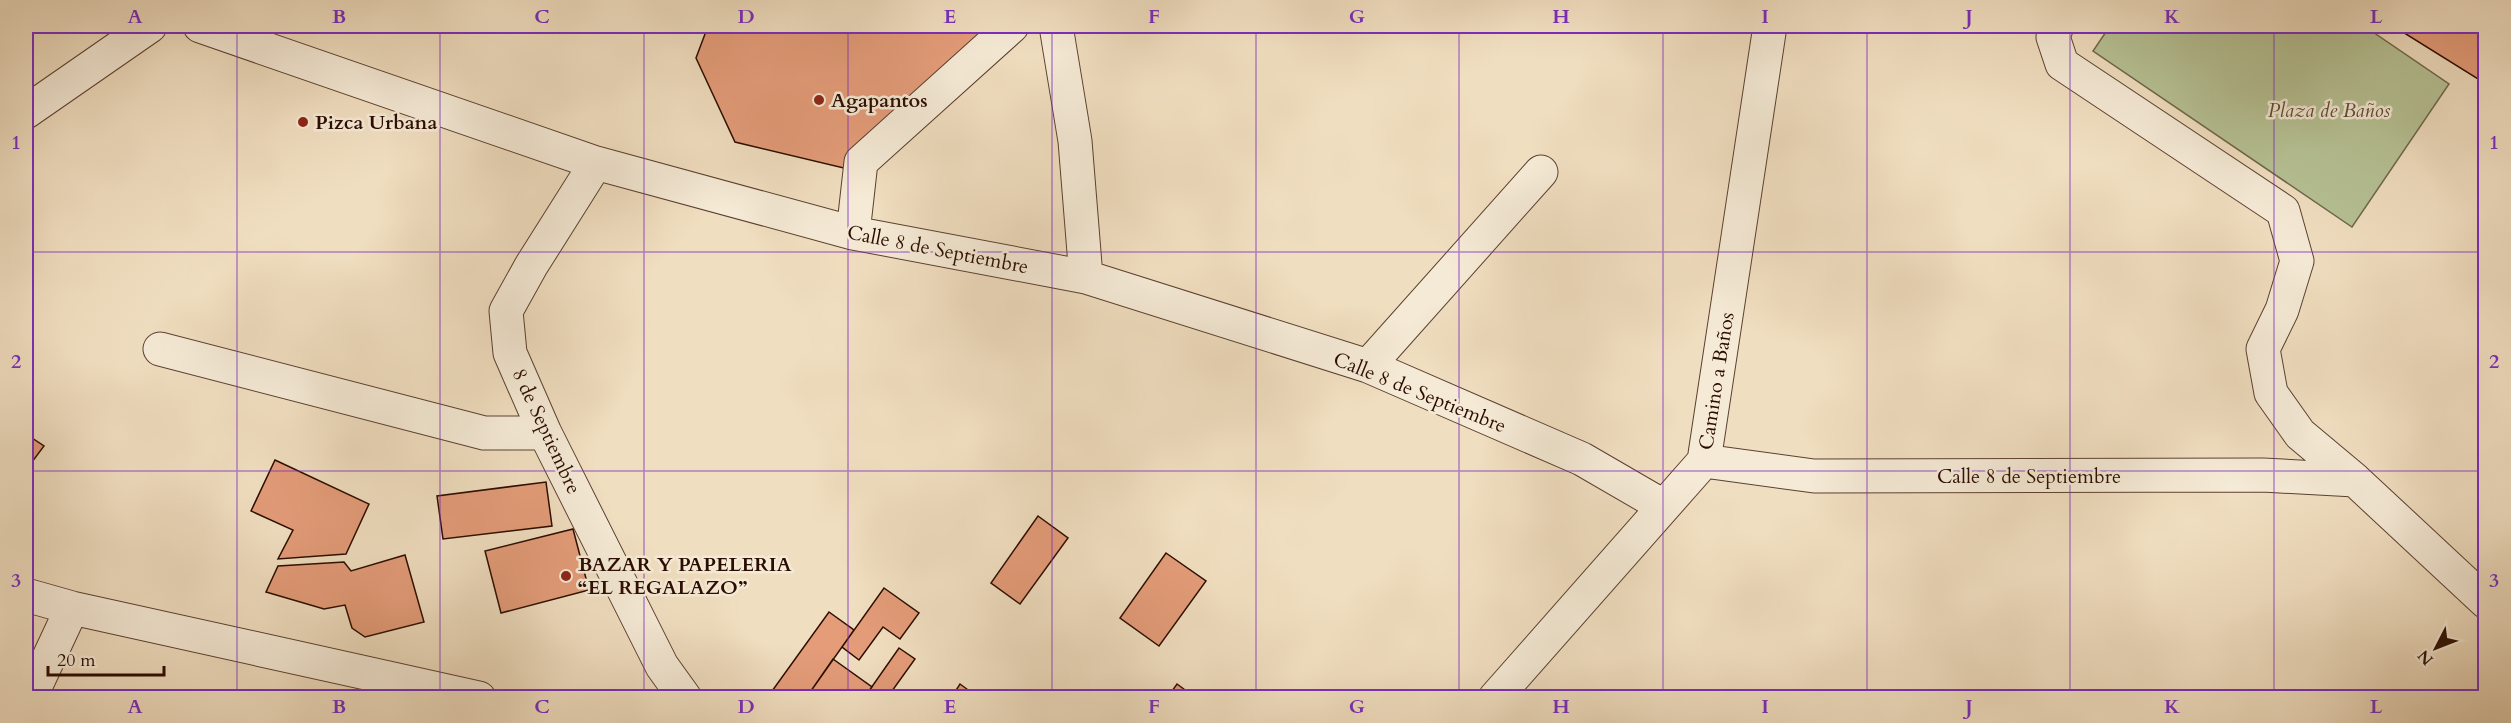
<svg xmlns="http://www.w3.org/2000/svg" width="2511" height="723" font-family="Cardo,serif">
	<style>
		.green { fill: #b6c295; stroke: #70674a; stroke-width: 1.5 }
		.building { fill: #e49c79; stroke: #2b0c00; stroke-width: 1.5 }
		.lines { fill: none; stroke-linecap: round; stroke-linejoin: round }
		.minor-casing { stroke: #5c4030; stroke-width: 35 }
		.minor { stroke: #f5ead6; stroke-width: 33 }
		.grid { fill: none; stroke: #7b2cbf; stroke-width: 1.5; stroke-opacity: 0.55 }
		.poi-dot { fill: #8f2418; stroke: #f5ead6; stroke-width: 2 }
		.labels { text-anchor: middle; stroke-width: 5; stroke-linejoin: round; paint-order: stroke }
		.poi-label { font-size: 20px; font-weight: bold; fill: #2b0c00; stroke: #f5ead6; text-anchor: start }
		.park-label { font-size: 20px; font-style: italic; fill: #5c4c34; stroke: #f5ead6 }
		.street-label { font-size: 20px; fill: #2b0c00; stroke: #f5ead6 }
		.neatline { fill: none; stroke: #7b2cbf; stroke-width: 2 }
		.grid-label { font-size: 20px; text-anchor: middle; font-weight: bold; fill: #7b2cbf }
	</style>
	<rect width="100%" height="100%" fill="#f0dec0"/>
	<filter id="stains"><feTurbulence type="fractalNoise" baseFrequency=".00333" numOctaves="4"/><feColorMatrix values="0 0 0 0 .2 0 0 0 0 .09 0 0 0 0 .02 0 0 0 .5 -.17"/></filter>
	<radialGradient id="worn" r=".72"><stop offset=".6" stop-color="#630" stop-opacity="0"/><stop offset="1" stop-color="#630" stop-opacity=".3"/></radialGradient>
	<path class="green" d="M 2110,26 L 2364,26 L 2449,84 L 2352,227 L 2093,51 Z"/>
	<path class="building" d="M 708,26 L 987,26 L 986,37 L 852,170 L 735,142 L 696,58 Z
		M 2393,26 L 2486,26 L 2486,84 Z
		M 26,434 L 44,446 L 26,470 Z
		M 275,460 L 369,504 L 346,554 L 278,559 L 293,530 L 251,511 Z
		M 546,482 L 552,526 L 443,539 L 437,496 Z
		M 1038,516 L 1068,538 L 1020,604 L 991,583 Z
		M 573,529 L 589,590 L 501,613 L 485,551 Z
		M 1166,553 L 1206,581 L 1159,646 L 1120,618 Z
		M 405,555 L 424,622 L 365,637 L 352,628 L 345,605 L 324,609 L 266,592 L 278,566 L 344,562 L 351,571 Z
		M 884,588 L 919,613 L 900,639 L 883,627 L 859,660 L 842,647 Z
		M 829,612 L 854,630 L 806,698 L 767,698 Z
		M 899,648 L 915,659 L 887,698 L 864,698 Z
		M 833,659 L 872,687 L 864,698 L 806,698 Z
		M 960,684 L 979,698 L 951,698 Z
		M 1177,684 L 1196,698 L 1167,698 Z"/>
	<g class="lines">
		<g class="minor-casing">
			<path id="minor" d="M 200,26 L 596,163 L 853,233 L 1086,277 L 1368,366 L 1582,459 L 1663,506
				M 1056,26 L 1075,141 L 1086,277
				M 2057,26 L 2053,37 L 2062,64 L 2283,211 L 2297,261 L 2282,310 L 2263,349 L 2271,393 L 2300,434 L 2355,480 L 2486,602
				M 26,112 L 150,26
				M 596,163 L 531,266 L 506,311 L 510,353 L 545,433 L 662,666 L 685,698
				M 853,233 L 861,162 L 1012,26
				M 160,349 L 484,433 L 545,433
				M 1368,366 L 1541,172
				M 1704,461 L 1814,476 L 2263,475 L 2355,480
				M 26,595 L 72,608 L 479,698
				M 30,698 L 72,608
				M 1495,698 L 1704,461 L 1770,26"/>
		</g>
		<use href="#minor" class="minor"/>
	</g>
	<path class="grid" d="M 237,26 L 237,698M 440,26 L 440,698M 644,26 L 644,698M 848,26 L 848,698M 1052,26 L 1052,698M 1256,26 L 1256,698M 1459,26 L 1459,698M 1663,26 L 1663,698M 1867,26 L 1867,698M 2070,26 L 2070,698M 2274,26 L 2274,698M 26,252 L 2486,252M 26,471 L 2486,471"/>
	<g class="poi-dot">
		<circle cx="819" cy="100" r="6"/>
		<circle cx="303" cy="122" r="6"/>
		<circle cx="566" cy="576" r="6"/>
	</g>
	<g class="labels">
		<g class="poi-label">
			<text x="831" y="107">Agapantos</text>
			<text x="315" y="129">Pizca Urbana</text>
			<text x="578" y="571">BAZAR Y PAPELERIA<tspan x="578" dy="23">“EL REGALAZO”</tspan></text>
		</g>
		<g class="park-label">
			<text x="2329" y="117">Plaza de Baños</text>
		</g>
		<g class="street-label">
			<text transform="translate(938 249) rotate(11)" y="7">Calle 8 de Septiembre</text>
			<text transform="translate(1716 381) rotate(-81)" y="7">Camino a Baños</text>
			<text transform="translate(1420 392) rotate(22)" y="7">Calle 8 de Septiembre</text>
			<text transform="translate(547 431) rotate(65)" y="7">8 de Septiembre</text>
			<text x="2029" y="483">Calle 8 de Septiembre</text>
		</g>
	</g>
	<rect width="2511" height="723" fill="none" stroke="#f0dec0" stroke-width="66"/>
	<g transform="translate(2436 648) rotate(228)" stroke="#f5ead6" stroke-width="4.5" paint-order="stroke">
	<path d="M0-4.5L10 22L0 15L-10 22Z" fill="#2b0c00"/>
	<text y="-9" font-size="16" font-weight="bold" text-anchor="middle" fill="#2b0c00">N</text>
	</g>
	<path d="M48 666v9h116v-9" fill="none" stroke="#2b0c00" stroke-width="3"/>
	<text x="57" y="666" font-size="18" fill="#2b0c00" stroke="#f5ead6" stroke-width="4.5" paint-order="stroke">20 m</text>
	<rect x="33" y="33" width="2445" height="657" class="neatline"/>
	<g class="grid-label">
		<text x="135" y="23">A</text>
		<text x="339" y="23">B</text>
		<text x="542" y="23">C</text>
		<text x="746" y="23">D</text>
		<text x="950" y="23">E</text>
		<text x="1154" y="23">F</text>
		<text x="1357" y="23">G</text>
		<text x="1561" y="23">H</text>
		<text x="1765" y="23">I</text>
		<text x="1969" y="23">J</text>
		<text x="2172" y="23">K</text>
		<text x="2376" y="23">L</text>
		<text x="16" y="149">1</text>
		<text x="2494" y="149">1</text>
		<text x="16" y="368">2</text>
		<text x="2494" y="368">2</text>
		<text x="16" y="587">3</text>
		<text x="2494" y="587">3</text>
		<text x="135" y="713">A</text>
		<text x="339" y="713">B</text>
		<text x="542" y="713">C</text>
		<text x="746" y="713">D</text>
		<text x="950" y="713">E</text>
		<text x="1154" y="713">F</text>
		<text x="1357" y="713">G</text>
		<text x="1561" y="713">H</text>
		<text x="1765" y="713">I</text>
		<text x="1969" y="713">J</text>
		<text x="2172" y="713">K</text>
		<text x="2376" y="713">L</text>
	</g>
	<rect width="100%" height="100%" filter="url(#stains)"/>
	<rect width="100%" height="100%" fill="url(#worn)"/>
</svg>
